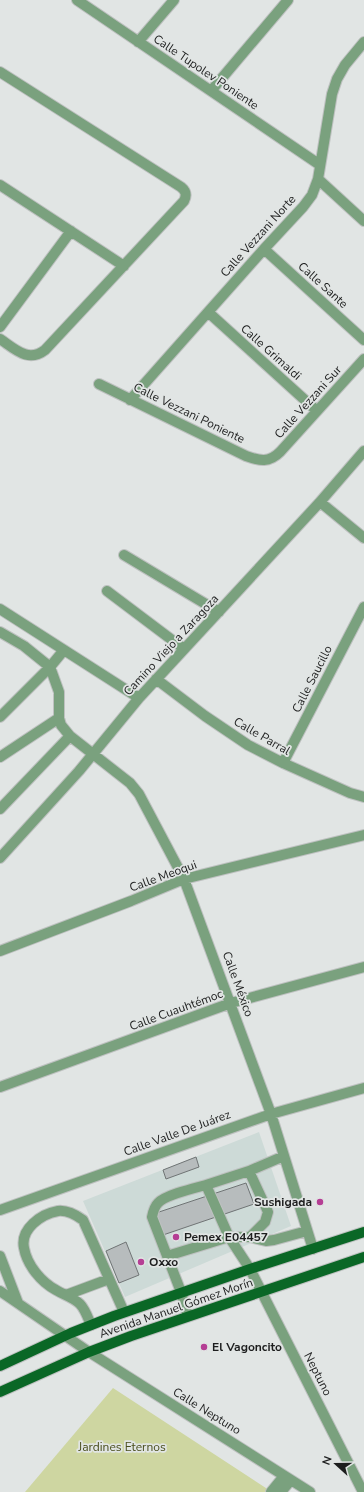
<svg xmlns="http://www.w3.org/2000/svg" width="364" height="1492" font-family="'Nunito Sans',sans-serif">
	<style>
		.built { fill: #cddad7 }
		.green { fill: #ced6a1 }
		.building { fill: #b7bcbd; stroke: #707475 }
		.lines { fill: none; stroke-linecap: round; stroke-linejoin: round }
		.minor-casing { stroke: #bec1c0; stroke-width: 12 }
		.major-casing { stroke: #bec1c0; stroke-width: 12 }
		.minor { stroke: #7aa17e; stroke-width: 10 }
		.major { stroke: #0a6726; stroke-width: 10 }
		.poi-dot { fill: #b53e94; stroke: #e1e5e4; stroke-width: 1.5 }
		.labels { text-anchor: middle; stroke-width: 3.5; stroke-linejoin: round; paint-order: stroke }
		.street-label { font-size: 12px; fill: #1d1e1e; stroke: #e1e5e4 }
		.poi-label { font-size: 12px; font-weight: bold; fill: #1d1e1e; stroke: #e1e5e4; text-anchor: start }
		.park-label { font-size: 12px; fill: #494e1c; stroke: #e1e5e4 }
	</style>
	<rect width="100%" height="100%" fill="#e1e5e4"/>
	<path class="built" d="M 259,1132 L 291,1226 L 125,1297 L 83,1201 Z"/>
	<path class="green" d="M 113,1388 L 272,1492 L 25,1492 Z"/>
	<path class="building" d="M 196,1157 L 199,1167 L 166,1179 L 163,1170 Z
		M 246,1183 L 254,1204 L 163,1235 L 156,1213 Z
		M 126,1242 L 139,1275 L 119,1283 L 106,1251 Z"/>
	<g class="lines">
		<g class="minor-casing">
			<path id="minor" d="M 77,0 L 320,165
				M 138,42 L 174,0
				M 0,72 L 181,187 C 186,191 187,195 184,201 L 45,350 C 28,363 15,349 0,339
				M 211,91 L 288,0
				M 318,179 L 364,221
				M 0,185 L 124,266
				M 264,249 L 364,340
				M 208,312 L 317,411
				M 0,327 L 71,231
				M 99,384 L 246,456 C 260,461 269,463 280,452 L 364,359
				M 130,400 L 264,249 L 303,207 L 312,195 L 318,179 L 332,94 L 337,79 L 345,65 L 364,42
				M 320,502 L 364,538
				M 124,555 L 219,612
				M 107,591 L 184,649
				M 0,609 L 139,698
				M 0,632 L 24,646 L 50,667 L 59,692 L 59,718 L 61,725 L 70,736 L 130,783 L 139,794 L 184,879 L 271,1114 L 313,1249
				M 156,679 L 205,716 L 248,745 L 283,763 L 350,793 L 364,797
				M 0,717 L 50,667 L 64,650
				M 0,757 L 59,718
				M 283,763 L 364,607
				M 0,809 L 70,736
				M 0,858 L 79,771 L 139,698 L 320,502 L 364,451
				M 0,951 L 131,901 L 184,879 L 364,835
				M 0,1087 L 231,1003 L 364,967
				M 249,1171 L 284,1156
				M 206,1185 L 249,1171 L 268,1212 L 265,1222 L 250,1237
				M 0,1210 L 271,1114 L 364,1088
				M 0,1256 L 18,1303
				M 167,1256 L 229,1237 L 250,1237 L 266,1241 L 274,1240 L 307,1231
				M 0,1291 L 89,1352 L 310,1492
				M 66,1295 L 109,1279
				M 188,1316 L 181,1292 L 152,1217 C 153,1212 154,1207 158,1203 C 165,1195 195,1188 206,1185 L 229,1237 L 250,1269 L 363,1492
				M 91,1325 C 88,1318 85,1309 80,1304 C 73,1297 64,1295 56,1290 C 41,1282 27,1265 24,1248 C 20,1229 41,1214 58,1211 C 66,1210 76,1215 83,1220 L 124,1312
				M 271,1492 L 284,1476
				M 281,1492 L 291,1480"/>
		</g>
		<g class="major-casing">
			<path id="major" d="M 0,1366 L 71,1333 L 114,1316 L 250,1269 L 364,1232
				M 0,1392 L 89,1352 L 131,1336 L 364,1257"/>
		</g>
		<use href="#minor" class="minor"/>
		<use href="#major" class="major"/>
	</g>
	<g class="poi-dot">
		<circle cx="320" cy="1202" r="4"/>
		<circle cx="176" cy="1237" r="4"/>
		<circle cx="141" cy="1262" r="4"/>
		<circle cx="204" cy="1347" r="4"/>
	</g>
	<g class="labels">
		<g class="street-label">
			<text transform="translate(206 72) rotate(34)" y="4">Calle Tupolev Poniente</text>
			<text transform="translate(258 236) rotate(-48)" y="4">Calle Vezzani Norte</text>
			<text transform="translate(323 285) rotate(42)" y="4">Calle Sante</text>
			<text transform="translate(271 352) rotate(42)" y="4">Calle Grimaldi</text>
			<text transform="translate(308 402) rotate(-48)" y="4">Calle Vezzani Sur</text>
			<text transform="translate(189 413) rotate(26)" y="4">Calle Vezzani Poniente</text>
			<text transform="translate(171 645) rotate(-47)" y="4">Camino Viejo a Zaragoza</text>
			<text transform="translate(312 679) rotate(-63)" y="4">Calle Saucillo</text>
			<text transform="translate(262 736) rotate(30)" y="4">Calle Parral</text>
			<text transform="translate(163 876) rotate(-20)" y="4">Calle Meoqui</text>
			<text transform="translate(238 984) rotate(70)" y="4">Calle México</text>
			<text transform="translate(176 1010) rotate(-20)" y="4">Calle Cuauhtémoc</text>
			<text transform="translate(177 1133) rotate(-20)" y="4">Calle Valle De Juárez</text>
			<text transform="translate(176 1308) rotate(-19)" y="4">Avenida Manuel Gómez Morín</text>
			<text transform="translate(318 1374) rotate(63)" y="4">Neptuno</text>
			<text transform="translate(207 1411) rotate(32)" y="4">Calle Neptuno</text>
		</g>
		<g class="poi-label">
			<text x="312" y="1206" text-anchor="end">Sushigada</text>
			<text x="184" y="1241">Pemex E04457</text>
			<text x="149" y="1266">Oxxo</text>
			<text x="212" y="1351">El Vagoncito</text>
		</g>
		<g class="park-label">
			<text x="122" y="1451">Jardines Eternos</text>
		</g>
	</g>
	<g transform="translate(336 1464) rotate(291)" stroke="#e1e5e4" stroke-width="3" paint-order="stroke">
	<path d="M0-3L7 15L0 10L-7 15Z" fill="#1d1e1e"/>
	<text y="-6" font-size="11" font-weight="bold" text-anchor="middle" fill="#1d1e1e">N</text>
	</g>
</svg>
